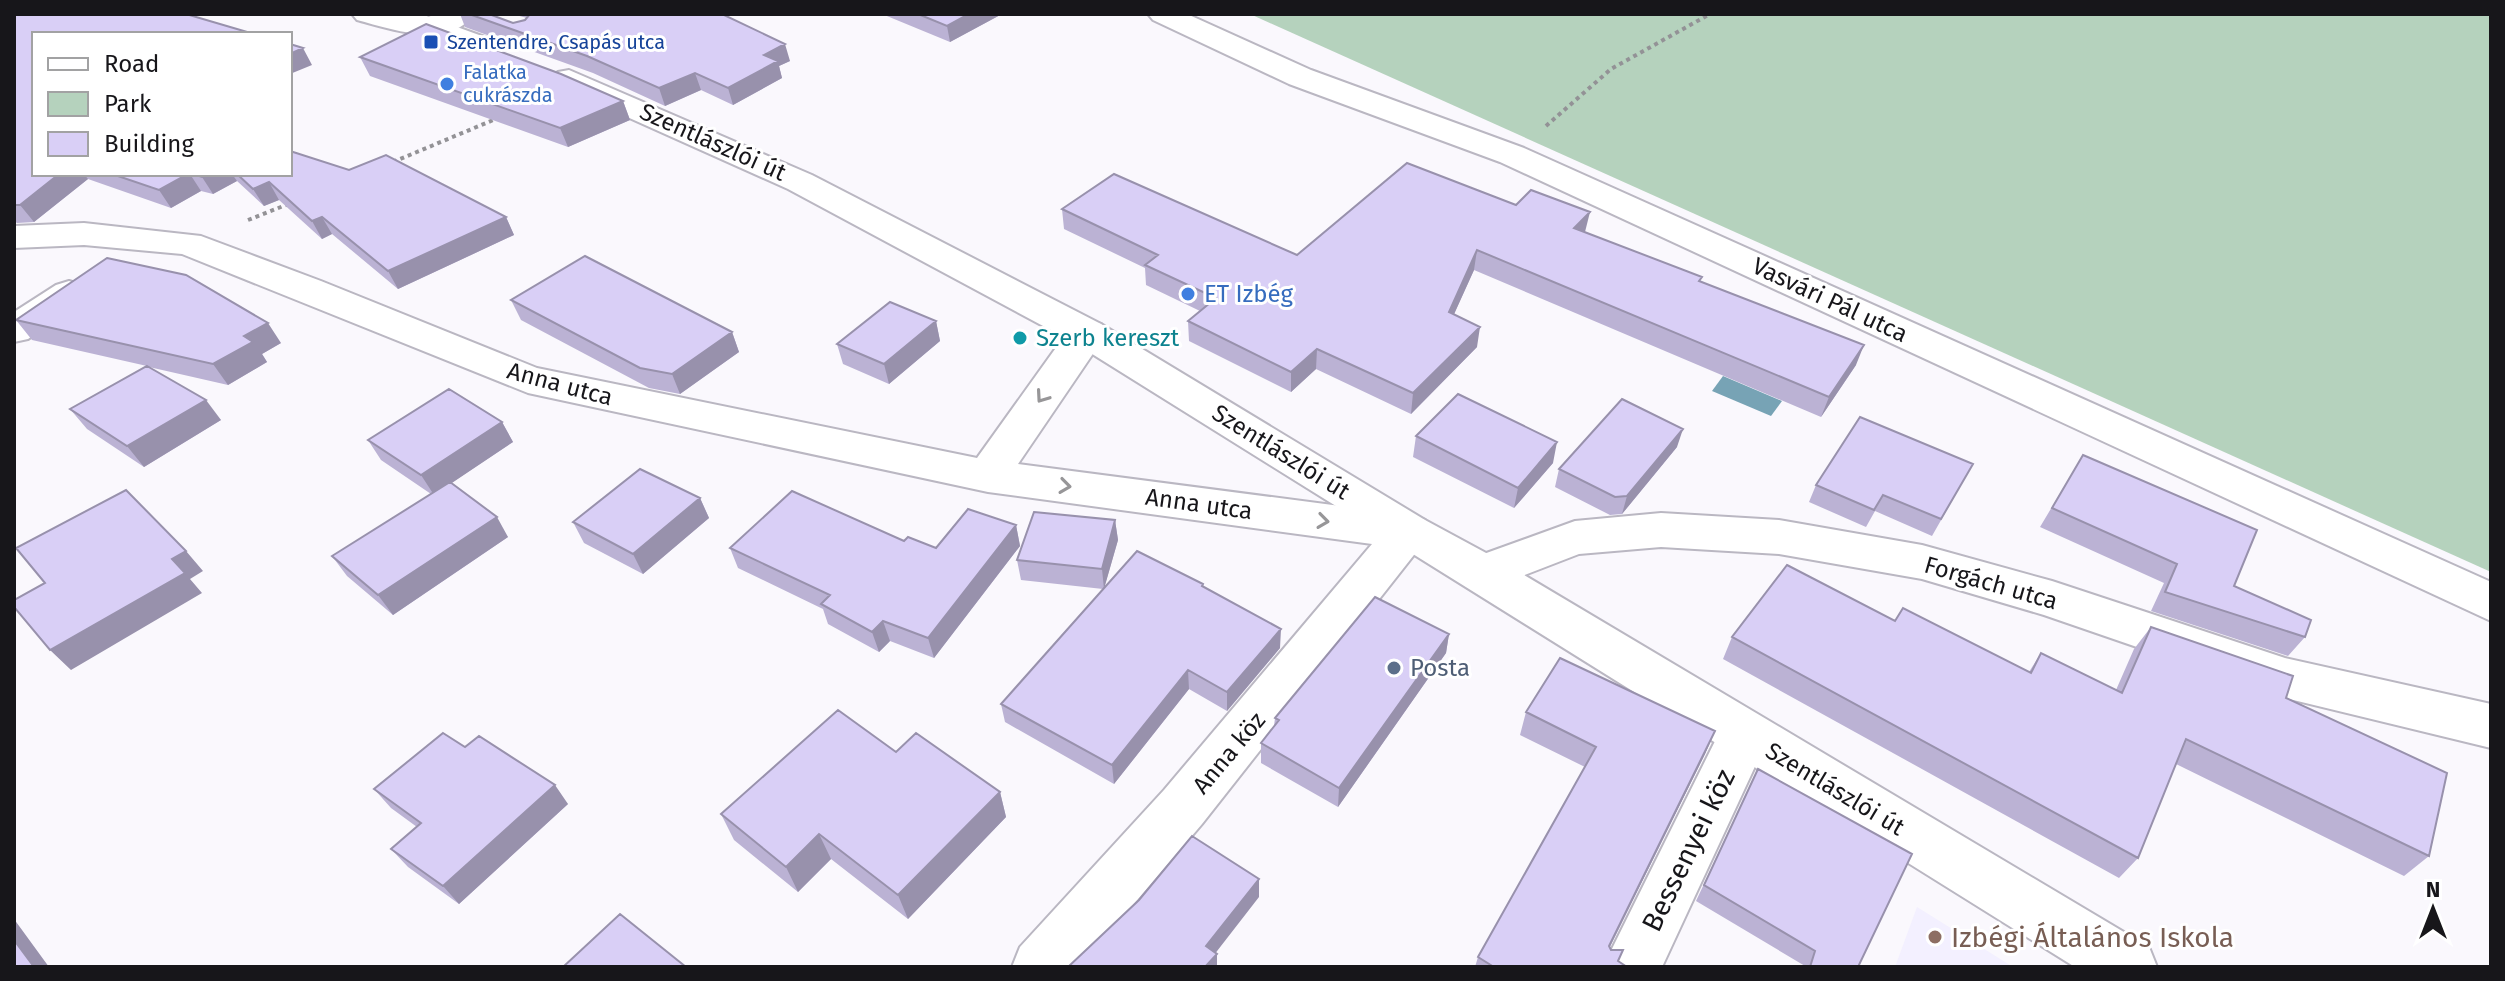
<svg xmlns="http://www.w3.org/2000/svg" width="2505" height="981" font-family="'Fira Sans',sans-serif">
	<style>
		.built { fill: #f3f0ff }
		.green { fill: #b5d2bd }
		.water { fill: #77a3b5 }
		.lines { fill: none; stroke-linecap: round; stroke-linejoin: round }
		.street-casing { stroke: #bab7c2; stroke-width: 4 }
		.secondary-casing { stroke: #bab7c2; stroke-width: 4 }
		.path { stroke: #939296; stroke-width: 4; stroke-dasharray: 4 4; stroke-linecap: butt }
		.street { fill: #fff; fill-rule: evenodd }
		.secondary { fill: #fff; fill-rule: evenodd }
		.wall { fill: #bbb2d4 }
		.shaded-wall { fill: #9891ac }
		.building { fill: #d9cff6; stroke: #9891ac; stroke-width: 2 }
		.oneway { stroke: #979698 }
		.transit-dot { fill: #1a4fb4; stroke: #fff; stroke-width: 3 }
		.shop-dot { fill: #3f7fe0; stroke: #fff; stroke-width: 3 }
		.culture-dot { fill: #0f9aa8; stroke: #fff; stroke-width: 3 }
		.service-dot { fill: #5c6f8a; stroke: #fff; stroke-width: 3 }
		.education-dot { fill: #8d6e63; stroke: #fff; stroke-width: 3 }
		.labels { text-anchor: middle; stroke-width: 6; stroke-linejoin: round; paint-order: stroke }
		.far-transit-label { font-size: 20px; fill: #164399; stroke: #fff; text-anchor: start }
		.far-shop-label { font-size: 20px; fill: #366cbe; stroke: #fff; text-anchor: start }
		.street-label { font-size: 24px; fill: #17161a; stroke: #fff }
		.shop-label { font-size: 24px; fill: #366cbe; stroke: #fff; text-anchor: start }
		.culture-label { font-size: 24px; fill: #0d838f; stroke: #fff; text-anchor: start }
		.service-label { font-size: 24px; fill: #4e5e75; stroke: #fff; text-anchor: start }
		.near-street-label { font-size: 28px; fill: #17161a; stroke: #fff }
		.near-education-label { font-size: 28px; fill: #785e54; stroke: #fff; text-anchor: start }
	</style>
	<rect width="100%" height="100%" fill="#faf8fd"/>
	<path class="built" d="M 1917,907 L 2013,967 L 1895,967 Z"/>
	<path class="green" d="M 1250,14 L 2491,14 L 2491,572 Z"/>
	<path class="water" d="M 1723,376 L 1782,401 L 1771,416 L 1712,391 Z"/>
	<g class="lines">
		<g class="street-casing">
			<path id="street" d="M 352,14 L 411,14 L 428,17 L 436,14 L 474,14 C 449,50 391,29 357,20 Z
				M 1148,14 L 1187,14 L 1311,70 L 1524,148 L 2491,582 L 2491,621 L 1500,162 L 1289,84 L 1153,20 Z
				M 84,223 L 201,236 L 321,281 L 537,368 L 977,458 L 1073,324 L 1087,321 L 1101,324 L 1107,333 L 1018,464 L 1409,515 L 1425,520 L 1432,532 L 1202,824 L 1080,967 L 1012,967 L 1020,947 L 1164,790 L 1372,544 L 988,492 L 528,393 L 182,254 L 84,245 L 14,248 L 14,226 Z
				M 69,281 L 82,285 L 88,293 L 82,301 L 28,339 L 14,342 L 14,312 L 56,285 Z
				M 1661,513 L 1779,520 L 1922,545 L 2052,581 L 2285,658 L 2491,704 L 2491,748 L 2285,698 L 2044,615 L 1922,579 L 1779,554 L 1661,547 L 1579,554 L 1483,591 L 1467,586 L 1460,573 L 1467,560 L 1575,521 Z
				M 1744,712 L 1762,719 L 1770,734 L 1662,967 L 1603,967 L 1726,719 Z"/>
		</g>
		<g class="secondary-casing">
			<path id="secondary" d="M 379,14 L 421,14 L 493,40 L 497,46 L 493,52 L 482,55 L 471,52 L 384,20 Z
				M 569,70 L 812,175 L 1101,324 L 1425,520 L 1499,560 L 2149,947 L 2157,967 L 2075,967 L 1073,342 L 788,189 L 558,86 L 553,79 L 558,72 Z"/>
		</g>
		<path class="path" d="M 1546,126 L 1611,69 L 1710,14
			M 393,162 L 498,118
			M 248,220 L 291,203"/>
		<use href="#street" class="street"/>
		<use href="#secondary" class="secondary"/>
	</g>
	<path class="wall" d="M 14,14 L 34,174 L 290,174 L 349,170 L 506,217 L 514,235 L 398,289 L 332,234 L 322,239 L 279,200 L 264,206 L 237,181 L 213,194 L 201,191 L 171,208 L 88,179 L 34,222 L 17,223 L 14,221 Z
		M 460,14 L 489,14 L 513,23 L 525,20 L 527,18 L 512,14 L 722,14 L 790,61 L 779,66 L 782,78 L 733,105 L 701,90 L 665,106 L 593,73 L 465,27 Z
		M 882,14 L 1002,14 L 950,42 Z
		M 360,57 L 623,101 L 630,120 L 568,147 L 370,76 Z
		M 1062,209 L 1297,255 L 1585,233 L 1701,281 L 1856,365 L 1821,417 L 1474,270 L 1454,314 L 1477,347 L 1411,414 L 1316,369 L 1291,392 L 1189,341 L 1188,321 L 1200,311 L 1146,285 L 1145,268 L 1064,229 Z
		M 511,300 L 732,332 L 739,352 L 680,394 L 649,388 L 521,320 Z
		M 16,320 L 281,343 L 262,354 L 267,362 L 228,385 L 149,367 L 221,420 L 144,467 L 87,429 L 70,409 L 147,366 L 32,340 Z
		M 936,321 L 940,341 L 889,384 L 843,364 L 837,344 Z
		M 502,422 L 513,442 L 451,483 L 508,537 L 393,615 L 347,576 L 332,556 L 431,494 L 381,460 L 368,440 Z
		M 1416,436 L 1553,463 L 1514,508 L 1413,457 Z
		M 1677,447 L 1622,514 L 1610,515 L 1555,487 L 1559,469 Z
		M 2083,455 L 2234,586 L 2305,637 L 2288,656 L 2151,611 L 2164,583 L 2040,527 Z
		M 1973,464 L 1932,536 L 1875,511 L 1866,527 L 1809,502 L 1816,485 Z
		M 700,498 L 709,518 L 643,574 L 584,543 L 573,522 Z
		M 1115,520 L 1118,540 L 1104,588 L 1203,584 L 1203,586 L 1280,648 L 1227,711 L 1189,689 L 1114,784 L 1005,722 L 1001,704 L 1103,589 L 1021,580 L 1017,560 Z
		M 1016,525 L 1020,546 L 934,658 L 890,641 L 879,652 L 828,624 L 823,609 L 738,568 L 730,548 L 904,541 L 936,548 Z
		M 2151,627 L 2286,698 L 2429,856 L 2404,876 L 2176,764 L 2138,858 L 2119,878 L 1723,659 L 1732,637 L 2029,672 L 2041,653 L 2116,690 L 2134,649 Z
		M 1449,634 L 1446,653 L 1338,807 L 1261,763 L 1261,743 L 1274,726 L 1275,718 Z
		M 1526,712 L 1715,731 L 1705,754 L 1610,947 L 1618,962 L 1627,967 L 1475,967 L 1478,957 L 1585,767 L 1520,735 Z
		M 465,747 L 568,804 L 459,904 L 408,867 L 391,849 L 417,827 L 391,808 L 374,789 Z
		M 896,752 L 1000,792 L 1006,817 L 908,919 L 831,859 L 798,892 L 734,840 L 721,814 Z
		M 1758,769 L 1858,967 L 1805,967 L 1805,966 L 1696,901 Z"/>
	<path class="shaded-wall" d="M 969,14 L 1002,14 L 950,42 L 947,26 Z
		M 785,44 L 790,61 L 779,66 L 782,78 L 733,105 L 728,88 L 764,55 Z
		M 303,48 L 312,65 L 290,74 L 290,54 Z
		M 695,73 L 701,90 L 665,106 L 659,88 Z
		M 623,101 L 630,120 L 568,147 L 560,128 Z
		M 59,174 L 84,174 L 88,179 L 34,222 L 20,205 Z
		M 188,174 L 190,174 L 201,191 L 171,208 L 159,190 Z
		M 207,174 L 232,174 L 237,181 L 213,194 L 202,177 Z
		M 269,182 L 279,200 L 264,206 L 253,189 Z
		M 1590,212 L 1585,232 L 1574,228 Z
		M 322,217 L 332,234 L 322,239 L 312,221 Z
		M 506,217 L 514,235 L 398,289 L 388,271 Z
		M 1477,250 L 1474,270 L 1446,332 L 1449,312 Z
		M 936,321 L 940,341 L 889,384 L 884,364 Z
		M 268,323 L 281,343 L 262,354 L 267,362 L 228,385 L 213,364 L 244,336 Z
		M 1480,327 L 1477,347 L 1411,414 L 1413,393 Z
		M 732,332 L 739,352 L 680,394 L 672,374 Z
		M 1864,345 L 1856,365 L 1821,417 L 1829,397 Z
		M 1317,349 L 1316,369 L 1291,392 L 1291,372 Z
		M 206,400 L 221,420 L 144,467 L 127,446 Z
		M 502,422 L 513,442 L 434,495 L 421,475 Z
		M 1683,429 L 1677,447 L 1622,514 L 1627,496 Z
		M 1557,442 L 1553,463 L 1514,508 L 1518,488 Z
		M 700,498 L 709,518 L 643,574 L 633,554 Z
		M 497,517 L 508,537 L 393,615 L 378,595 Z
		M 1115,520 L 1118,540 L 1104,589 L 1102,569 Z
		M 1016,525 L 1020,546 L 934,658 L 928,638 Z
		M 186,551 L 203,571 L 190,579 L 202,593 L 71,670 L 50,650 L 172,559 Z
		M 883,621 L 890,641 L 879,652 L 872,632 Z
		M 1281,629 L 1280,648 L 1227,711 L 1227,692 Z
		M 1449,634 L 1446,653 L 1338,807 L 1339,788 Z
		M 1188,670 L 1189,689 L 1114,784 L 1112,765 Z
		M 1715,731 L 1705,754 L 1600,966 L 1609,946 Z
		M 555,785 L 568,804 L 459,904 L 443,886 Z
		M 1000,792 L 1006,817 L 908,919 L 898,895 Z
		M 819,834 L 831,859 L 798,892 L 786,867 Z
		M 1259,879 L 1259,897 L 1207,964 L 1206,946 Z
		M 14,919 L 49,967 L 34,967 L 14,940 Z
		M 1217,954 L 1217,967 L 1205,967 Z"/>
	<path class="building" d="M 14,14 L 186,14 L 254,34 L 34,34 L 34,174 L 59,174 L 20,205 L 14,205 Z
		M 469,14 L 489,14 L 513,23 L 525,20 L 530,14 L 722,14 L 785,44 L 764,55 L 778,61 L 728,88 L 695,73 L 659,88 L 587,56 Z
		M 918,14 L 969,14 L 947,26 Z
		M 426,24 L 561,74 L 623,101 L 560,128 L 360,57 Z
		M 290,44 L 303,48 L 290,54 Z
		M 290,151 L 349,170 L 386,155 L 506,217 L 388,271 L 322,217 L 312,221 L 269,182 L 253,189 L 237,174 L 290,174 Z
		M 1407,163 L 1516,205 L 1531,190 L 1590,212 L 1574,228 L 1702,277 L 1699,281 L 1864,345 L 1829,397 L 1477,250 L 1449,312 L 1480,327 L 1413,393 L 1317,349 L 1291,372 L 1188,321 L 1216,298 L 1145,265 L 1158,255 L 1062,209 L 1114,174 L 1297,255 Z
		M 112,174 L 188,174 L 159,190 Z
		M 193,174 L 207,174 L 202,177 Z
		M 585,256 L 732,332 L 672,374 L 640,368 L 511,300 Z
		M 107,258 L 186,275 L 268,323 L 244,336 L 253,342 L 213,364 L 16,320 Z
		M 890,302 L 936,321 L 884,364 L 837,344 Z
		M 147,366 L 206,400 L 127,446 L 70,409 Z
		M 449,389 L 502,422 L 421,475 L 368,440 Z
		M 1458,394 L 1557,442 L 1518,488 L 1416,436 Z
		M 1622,399 L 1683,429 L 1627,496 L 1615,497 L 1559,469 Z
		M 1860,417 L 1973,464 L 1941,519 L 1883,495 L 1874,510 L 1816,485 Z
		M 2083,455 L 2257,530 L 2234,586 L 2311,620 L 2305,637 L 2165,592 L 2177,564 L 2052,508 Z
		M 640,469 L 700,498 L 633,554 L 573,522 Z
		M 450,482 L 497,517 L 378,595 L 332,556 Z
		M 126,490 L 186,551 L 172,559 L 185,573 L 50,650 L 14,607 L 14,600 L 45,583 L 16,548 Z
		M 792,491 L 904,541 L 908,537 L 936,548 L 968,509 L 1016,525 L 928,638 L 883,621 L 872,632 L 821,604 L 830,595 L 730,548 Z
		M 1034,512 L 1115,520 L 1102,569 L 1017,560 Z
		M 1137,551 L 1203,584 L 1202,586 L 1281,629 L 1227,692 L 1188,670 L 1112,765 L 1001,704 Z
		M 1787,565 L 1895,621 L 1903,608 L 2031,673 L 2041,653 L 2122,693 L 2151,627 L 2293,676 L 2286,698 L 2447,773 L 2429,856 L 2186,739 L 2138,858 L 1732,637 Z
		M 1375,597 L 1449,634 L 1339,788 L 1261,743 L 1279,720 L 1275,718 Z
		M 1560,658 L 1715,731 L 1609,946 L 1611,950 L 1623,950 L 1618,961 L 1627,967 L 1494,967 L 1478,957 L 1596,747 L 1526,712 Z
		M 838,710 L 896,752 L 916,733 L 1000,792 L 898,895 L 819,834 L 786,867 L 721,814 Z
		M 443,733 L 465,747 L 479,736 L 555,785 L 443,886 L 391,849 L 421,823 L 374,789 Z
		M 1758,769 L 1912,854 L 1858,967 L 1810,967 L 1815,951 L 1704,885 Z
		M 1192,836 L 1259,879 L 1206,946 L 1217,954 L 1205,967 L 1068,967 L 1139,900 Z
		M 620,914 L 686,967 L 563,967 Z
		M 14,940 L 34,967 L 14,967 Z"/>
	<defs><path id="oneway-chevron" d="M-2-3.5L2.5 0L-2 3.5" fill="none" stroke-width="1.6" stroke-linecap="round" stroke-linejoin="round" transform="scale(2)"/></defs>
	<g class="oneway">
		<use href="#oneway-chevron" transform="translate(1042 397) rotate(125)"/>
		<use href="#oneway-chevron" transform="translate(1065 486) rotate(8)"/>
		<use href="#oneway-chevron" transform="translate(1323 521) rotate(8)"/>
	</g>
	<rect class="transit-dot" x="423" y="34" width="16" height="16" rx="4"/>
	<g class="shop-dot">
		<circle cx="447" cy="84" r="8"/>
		<circle cx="1188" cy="294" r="8"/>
	</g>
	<circle class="culture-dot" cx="1020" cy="338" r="8"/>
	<circle class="service-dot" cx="1394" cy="668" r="8"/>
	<circle class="education-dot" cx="1935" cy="937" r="8"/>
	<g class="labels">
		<g class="far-transit-label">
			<text x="447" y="49">Szentendre, Csapás utca</text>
		</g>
		<g class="far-shop-label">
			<text x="463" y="79">Falatka<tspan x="463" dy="23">cukrászda</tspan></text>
		</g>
		<g class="street-label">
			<text transform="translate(713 142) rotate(24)" y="8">Szentlászlói út</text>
			<text transform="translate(1830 300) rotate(25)" y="8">Vasvári Pál utca</text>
			<text transform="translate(560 384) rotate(15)" y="8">Anna utca</text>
			<text transform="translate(1281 452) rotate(32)" y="8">Szentlászlói út</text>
			<text transform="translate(1199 504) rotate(8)" y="8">Anna utca</text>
			<text transform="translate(1991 583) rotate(16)" y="8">Forgách utca</text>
			<text transform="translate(1229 753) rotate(-50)" y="8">Anna köz</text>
			<text transform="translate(1835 789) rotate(31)" y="8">Szentlászlói út</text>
		</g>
		<g class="shop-label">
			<text x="1204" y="302">ET Izbég</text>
		</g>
		<g class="culture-label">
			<text x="1036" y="346">Szerb kereszt</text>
		</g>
		<g class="service-label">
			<text x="1410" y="676">Posta</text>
		</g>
		<g class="near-street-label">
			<text transform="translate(1688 850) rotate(-64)" y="10">Bessenyei köz</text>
		</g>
		<g class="near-education-label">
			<text x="1951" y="947">Izbégi Általános Iskola</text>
		</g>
	</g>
	<rect width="2505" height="981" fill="none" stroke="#17161a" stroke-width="32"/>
	<rect x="32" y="32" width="260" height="144" fill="#ffffff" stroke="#a2a2a3" stroke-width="2"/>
	<rect x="48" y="58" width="40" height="12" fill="#ffffff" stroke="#a2a2a3" stroke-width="2"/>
	<text x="104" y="72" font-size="24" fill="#17161a">Road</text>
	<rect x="48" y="92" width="40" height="24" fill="#b5d2bd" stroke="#a2a2a3" stroke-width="2"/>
	<text x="104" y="112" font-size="24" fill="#17161a">Park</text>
	<rect x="48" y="132" width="40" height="24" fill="#d9cff6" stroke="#a2a2a3" stroke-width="2"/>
	<text x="104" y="152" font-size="24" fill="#17161a">Building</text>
	<g transform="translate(2433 909)" stroke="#ffffff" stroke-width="6" paint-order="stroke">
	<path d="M0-6L14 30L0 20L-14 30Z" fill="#17161a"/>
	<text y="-12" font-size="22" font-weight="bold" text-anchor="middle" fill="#17161a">N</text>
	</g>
</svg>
